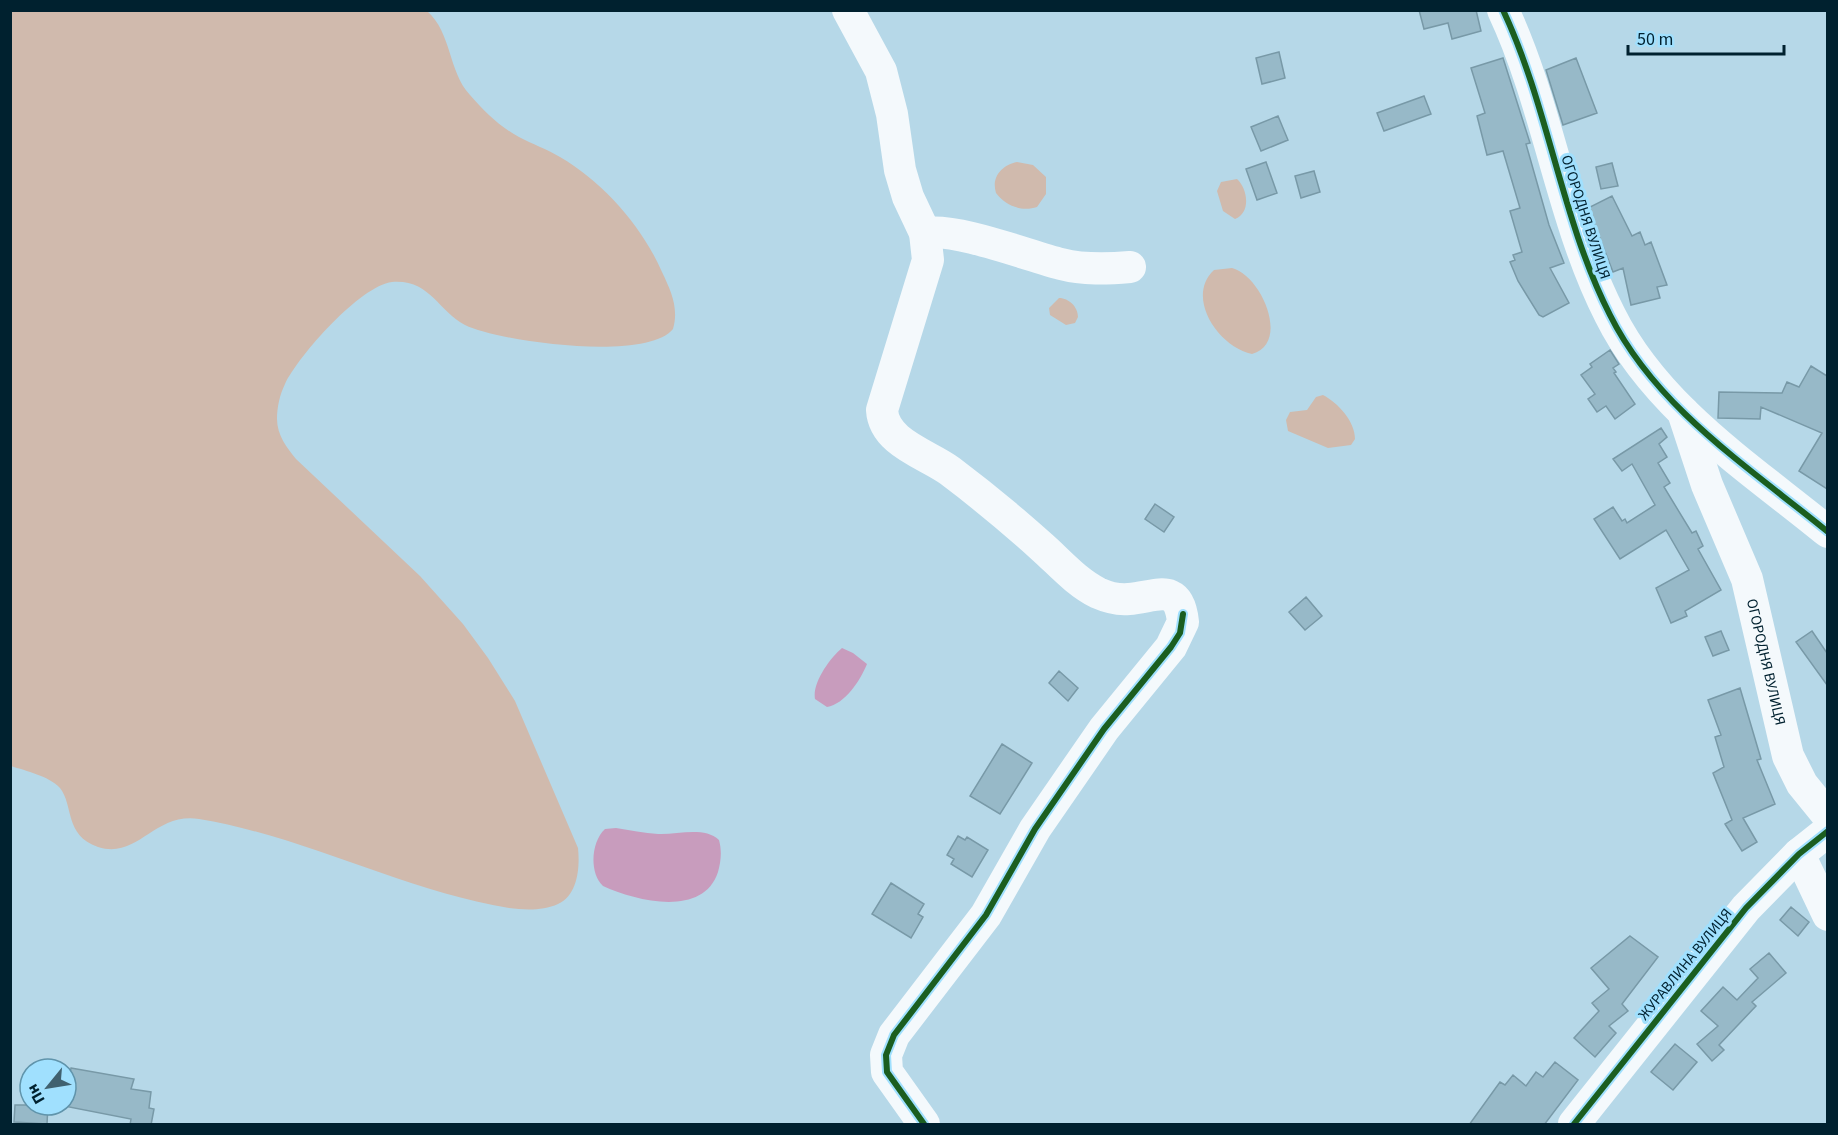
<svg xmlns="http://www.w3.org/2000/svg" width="1838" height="1135" font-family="'Source Sans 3',sans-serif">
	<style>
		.green { fill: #d0baad }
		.water { fill: #c89cbd }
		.building { fill: #97b9c8; stroke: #7899a7; stroke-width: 1.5 }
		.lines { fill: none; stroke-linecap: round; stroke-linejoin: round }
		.minor { stroke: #f4f9fc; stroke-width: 32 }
		.cycleway-casing { stroke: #a0e0fe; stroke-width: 10 }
		.cycleway { stroke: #1b5e20; stroke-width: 6 }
		.labels { text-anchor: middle; stroke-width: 6; stroke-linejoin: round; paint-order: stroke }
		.street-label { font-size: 15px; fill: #00212f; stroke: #a0e0fe }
	</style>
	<rect width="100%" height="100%" fill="#b6d8e8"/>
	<path class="green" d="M 10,11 L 427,11 C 452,33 448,71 470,95 C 484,111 500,127 519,137 C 532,144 547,149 560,157 C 603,182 642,226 662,272 C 671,291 679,308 673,329 C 647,362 500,342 465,325 C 438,311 430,279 392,282 C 360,286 299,355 285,384 C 280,394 277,407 277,419 C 277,435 287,448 296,459 L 420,576 L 463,624 L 488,658 L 515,701 L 578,848 C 580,867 578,895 558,904 C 543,911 524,910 509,908 C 404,891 304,836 199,819 C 154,812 138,860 98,847 C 64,835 74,806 60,788 C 49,776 26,771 11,766 Z
		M 1017,162 L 1033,165 L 1046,177 L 1046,194 L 1037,207 C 1022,212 1006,206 996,193 C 991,177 1002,165 1017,162 Z
		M 1237,179 C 1248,189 1251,213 1235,219 L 1223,211 L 1217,191 L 1221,182 Z
		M 1232,268 C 1261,275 1291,343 1252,354 C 1218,347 1185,297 1214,270 Z
		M 1059,298 C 1069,298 1078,307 1078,317 L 1075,323 L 1066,325 L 1050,315 L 1049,308 Z
		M 1323,395 C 1338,403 1355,421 1355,439 L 1351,445 L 1328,448 L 1288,431 L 1286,420 L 1290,412 L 1307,410 L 1316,397 Z"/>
	<path class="water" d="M 842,648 L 853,653 L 867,664 C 860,681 845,704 827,707 L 815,699 C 812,683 830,658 842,648 Z
		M 616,828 C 630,830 644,833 658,834 C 677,835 704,826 719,840 C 722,851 721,861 718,872 C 703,918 636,901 603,886 C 589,873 591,842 605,829 Z"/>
	<path class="building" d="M 1419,10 L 1476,10 L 1481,31 L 1452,39 L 1448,23 L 1424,29 Z
		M 1279,52 L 1285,78 L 1262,84 L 1256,58 Z
		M 1503,58 L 1530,143 L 1526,144 L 1549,225 L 1564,263 L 1550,268 L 1569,303 L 1543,317 L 1539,315 L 1518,281 L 1510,262 L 1515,260 L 1513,255 L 1522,252 L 1510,211 L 1520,208 L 1503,151 L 1487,155 L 1477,116 L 1485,113 L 1471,68 Z
		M 1576,58 L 1597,113 L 1563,125 L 1546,70 Z
		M 1424,96 L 1431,114 L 1384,131 L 1377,113 Z
		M 1278,116 L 1288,140 L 1261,151 L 1251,127 Z
		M 1266,162 L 1277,193 L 1257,200 L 1246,169 Z
		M 1612,163 L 1618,186 L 1601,189 L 1596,167 Z
		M 1314,171 L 1320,192 L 1301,198 L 1295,176 Z
		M 1612,196 L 1632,236 L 1640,232 L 1645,245 L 1651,242 L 1667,285 L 1657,287 L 1660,298 L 1631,305 L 1623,268 L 1613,272 L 1588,208 Z
		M 1610,350 L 1619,364 L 1613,368 L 1616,372 L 1614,373 L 1635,404 L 1615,419 L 1606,406 L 1597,412 L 1588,399 L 1595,394 L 1581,375 L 1592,367 L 1590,364 Z
		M 1811,366 L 1827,376 L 1827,489 L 1799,471 L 1822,433 L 1761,407 L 1760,419 L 1718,418 L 1719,392 L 1782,393 L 1787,382 L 1799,387 Z
		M 1661,428 L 1667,437 L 1659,444 L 1667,457 L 1658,463 L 1670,483 L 1664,487 L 1692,533 L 1696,531 L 1703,546 L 1698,549 L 1721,590 L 1685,611 L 1687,616 L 1671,623 L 1656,588 L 1689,570 L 1666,530 L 1620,559 L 1594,519 L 1613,507 L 1622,521 L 1625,519 L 1627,523 L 1655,505 L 1632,464 L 1622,471 L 1613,459 Z
		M 1155,504 L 1174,517 L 1164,532 L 1145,519 Z
		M 1306,597 L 1322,616 L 1305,630 L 1289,612 Z
		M 1721,631 L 1729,650 L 1713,656 L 1705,637 Z
		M 1812,631 L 1827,653 L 1827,685 L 1796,642 Z
		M 1059,671 L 1078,688 L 1068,701 L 1049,683 Z
		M 1740,688 L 1761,759 L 1757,760 L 1775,804 L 1743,818 L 1757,842 L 1742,851 L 1725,824 L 1732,820 L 1713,773 L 1724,767 L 1715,737 L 1721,735 L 1708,700 Z
		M 1002,744 L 1032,763 L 1000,814 L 970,796 Z
		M 958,836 L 965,840 L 967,837 L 988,850 L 972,877 L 951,864 L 954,859 L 947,855 Z
		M 891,883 L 924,904 L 918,914 L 923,917 L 911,938 L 872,914 Z
		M 1791,907 L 1809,922 L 1798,936 L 1780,920 Z
		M 1630,936 L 1658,957 L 1622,1004 L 1628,1011 L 1609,1026 L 1616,1033 L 1595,1057 L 1574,1038 L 1599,1011 L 1592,1003 L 1609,989 L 1591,968 Z
		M 1769,953 L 1786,973 L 1752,1002 L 1756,1006 L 1719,1045 L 1724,1050 L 1712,1061 L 1697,1044 L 1718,1026 L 1701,1011 L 1723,987 L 1737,1000 L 1758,978 L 1750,969 Z
		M 1675,1044 L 1697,1062 L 1673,1090 L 1651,1072 Z
		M 1555,1062 L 1578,1080 L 1544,1125 L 1469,1125 L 1500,1082 L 1505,1085 L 1513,1075 L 1526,1086 L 1536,1072 L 1543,1077 Z
		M 71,1068 L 134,1079 L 131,1089 L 151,1092 L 149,1108 L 154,1109 L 151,1125 L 130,1125 L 131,1119 L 64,1106 Z
		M 15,1105 L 48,1105 L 47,1124 L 14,1122 Z"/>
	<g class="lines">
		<g class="minor">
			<path d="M 848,10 L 881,71 L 892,114 L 900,170 L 908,197 L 925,233 L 928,260 L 882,410 C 884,443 927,454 950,471 C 982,495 1012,520 1042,547 C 1060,563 1076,582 1098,593 C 1107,597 1119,600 1129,599 C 1156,597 1179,581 1183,622 L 1171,647 L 1104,729 L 1035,829 L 986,915 L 894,1035 L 886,1055 L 887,1072 L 924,1124"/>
			<path d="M 1503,10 C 1549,108 1561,219 1610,315 C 1656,408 1750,468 1828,532"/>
			<path d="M 925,233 C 958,228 1026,255 1061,264 C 1084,270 1107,269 1130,267"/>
			<path id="s1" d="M 1683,412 L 1707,485 L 1747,579 L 1788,756 L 1802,784 L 1828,816"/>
			<path d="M 1799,854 L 1828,915"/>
			<path d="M 1574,1124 L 1746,908 L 1799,854 L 1828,831"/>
		</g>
		<g class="cycleway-casing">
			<path id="cycleway" d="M 1503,10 C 1549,108 1561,219 1610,315 C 1656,408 1750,468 1828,532
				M 924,1124 L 887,1072 L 886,1055 L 894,1035 L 986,915 L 1035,829 L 1104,729 L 1171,647 L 1180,633 L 1183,614
				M 1574,1124 L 1746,908 L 1799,854 L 1828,831"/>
		</g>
		<use href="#cycleway" class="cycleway"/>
	</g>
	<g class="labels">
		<g class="street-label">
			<text transform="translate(1586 217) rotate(72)" y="5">ОГОРОДНЯ ВУЛИЦЯ</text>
			<text dy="5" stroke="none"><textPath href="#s1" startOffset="264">ОГОРОДНЯ ВУЛИЦЯ</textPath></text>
			<text transform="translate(1685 964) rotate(-51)" y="5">ЖУРАВЛИНА ВУЛИЦЯ</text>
		</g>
	</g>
	<rect width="1838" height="1135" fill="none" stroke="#00212f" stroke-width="24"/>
	<g transform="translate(48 1087) rotate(240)"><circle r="28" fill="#a0e0fe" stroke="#6094ab" stroke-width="1.5"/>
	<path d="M0-4.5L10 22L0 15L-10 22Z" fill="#406170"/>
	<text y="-9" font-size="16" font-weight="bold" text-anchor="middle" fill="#00212f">Пн</text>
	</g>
	<path d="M1628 45v9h156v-9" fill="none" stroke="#00212f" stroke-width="3"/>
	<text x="1637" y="45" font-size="18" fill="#00212f" stroke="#a0e0fe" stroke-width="4.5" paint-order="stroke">50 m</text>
</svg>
